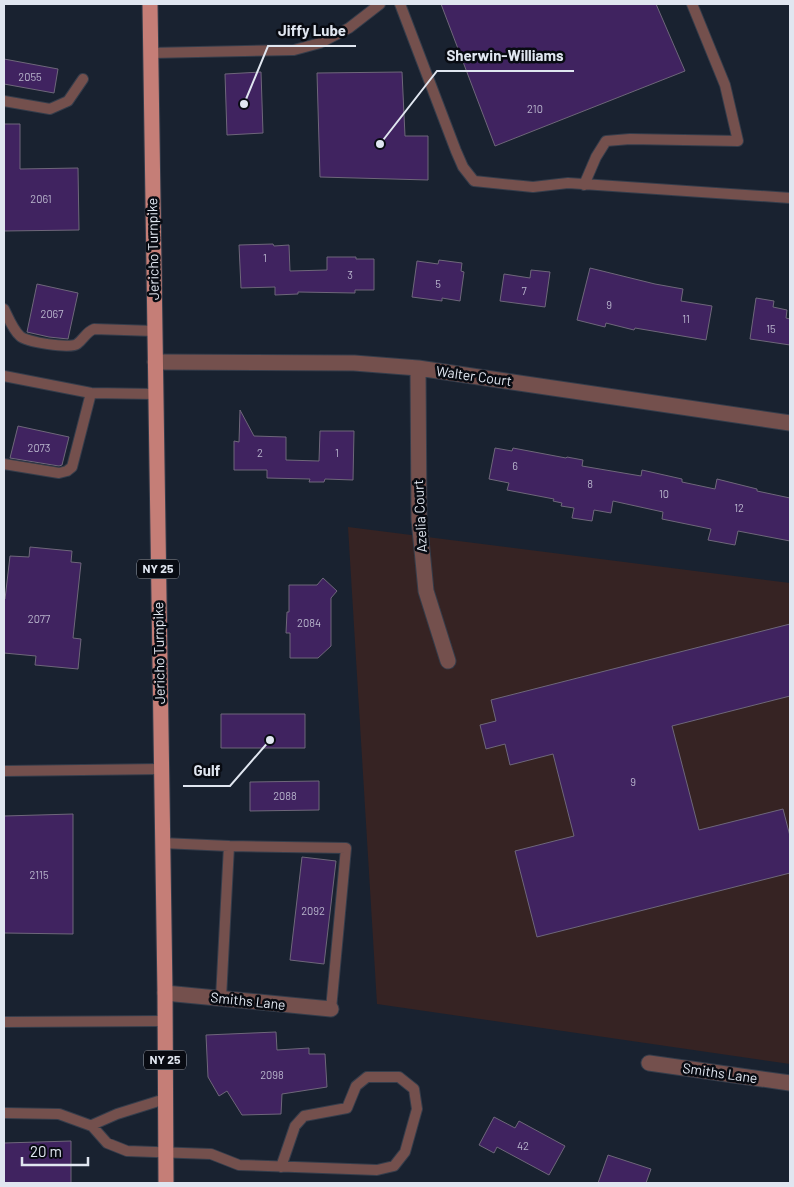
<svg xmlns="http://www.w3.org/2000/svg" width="794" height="1187" font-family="Barlow,sans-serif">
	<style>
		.education { fill: #362323 }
		.building { fill: #402360; stroke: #6e677a }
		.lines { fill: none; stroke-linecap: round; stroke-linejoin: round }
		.lane-casing { stroke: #353d4b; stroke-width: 12 }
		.street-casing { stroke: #353d4b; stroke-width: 17 }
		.primary-casing { stroke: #353d4b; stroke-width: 17 }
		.lane { stroke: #74504d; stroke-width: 10 }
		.street { stroke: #74504d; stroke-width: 15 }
		.primary { stroke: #c57e77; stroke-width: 15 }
		.labels { text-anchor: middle; stroke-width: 5; stroke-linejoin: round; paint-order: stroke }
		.number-label { font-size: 11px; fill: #b8b5cc }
		.shield { fill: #080b12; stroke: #9fa4ad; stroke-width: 1 }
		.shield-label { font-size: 12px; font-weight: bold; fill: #e0e6f0 }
		.street-label { font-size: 14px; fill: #e0e6f0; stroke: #080b12 }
		.leader { fill: none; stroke: #e0e6f0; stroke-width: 2 }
		.callout-dot { fill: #e0e6f0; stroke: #080b12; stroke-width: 2 }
		.callout-label { font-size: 15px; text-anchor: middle; font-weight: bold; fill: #e0e6f0; stroke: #080b12; stroke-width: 5; stroke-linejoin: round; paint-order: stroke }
	</style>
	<rect width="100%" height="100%" fill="#192230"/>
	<path class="education" d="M 348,527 L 790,583 L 790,1064 L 377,1004 Z"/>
	<path class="building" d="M 441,4 L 656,4 L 685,71 L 495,146 Z
		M 4,59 L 58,69 L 54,93 L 4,84 Z
		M 261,72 L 263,133 L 227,135 L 225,74 Z
		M 402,72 L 405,136 L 428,136 L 428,180 L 320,177 L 317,73 Z
		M 4,124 L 20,124 L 20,169 L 78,168 L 79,230 L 4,231 Z
		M 273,244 L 274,246 L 289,245 L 290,271 L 327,270 L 327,257 L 356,257 L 356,259 L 374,259 L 374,290 L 355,290 L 355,293 L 298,292 L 298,294 L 275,295 L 275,287 L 241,288 L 239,245 Z
		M 439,260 L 462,263 L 461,271 L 464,272 L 460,301 L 442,298 L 442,301 L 412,297 L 417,261 L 438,264 Z
		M 590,268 L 655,284 L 683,289 L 681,301 L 712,306 L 706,340 L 635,328 L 634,330 L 606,323 L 605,327 L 577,320 Z
		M 531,270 L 550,272 L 545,307 L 500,301 L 504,274 L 530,278 Z
		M 37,284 L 78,293 L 68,339 L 49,337 L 27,332 Z
		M 756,298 L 774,301 L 773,307 L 787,310 L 786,318 L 790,319 L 790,345 L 750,339 Z
		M 240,410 L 254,436 L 286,437 L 286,460 L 319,461 L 320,431 L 354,431 L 353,480 L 325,479 L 324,482 L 309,482 L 310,479 L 267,478 L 267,470 L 234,470 L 234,441 L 239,442 Z
		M 18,426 L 69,437 L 62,465 L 59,466 L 10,458 Z
		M 495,448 L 512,451 L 513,448 L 566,458 L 567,457 L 583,460 L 582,466 L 641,476 L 642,470 L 682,479 L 682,482 L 715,489 L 717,479 L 757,489 L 757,491 L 790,498 L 790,541 L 738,531 L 735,545 L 708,540 L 711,529 L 662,519 L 663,512 L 613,501 L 611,513 L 594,510 L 592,521 L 572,518 L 574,508 L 561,506 L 562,503 L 553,501 L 554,499 L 507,490 L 509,483 L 489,479 Z
		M 30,547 L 72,551 L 71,562 L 81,563 L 73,638 L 81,639 L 78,669 L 35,665 L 36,656 L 4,653 L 4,599 L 5,599 L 10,556 L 29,557 Z
		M 323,578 L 337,591 L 331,598 L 331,646 L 318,658 L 290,658 L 290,633 L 286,633 L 287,612 L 289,612 L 289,585 L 317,585 Z
		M 790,624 L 790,696 L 672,726 L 699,830 L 783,809 L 790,836 L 790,873 L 537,937 L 515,851 L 574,836 L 553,754 L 510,765 L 505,744 L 486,749 L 480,725 L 496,721 L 491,700 Z
		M 221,714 L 305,714 L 305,748 L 221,748 Z
		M 319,781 L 319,810 L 250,811 L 250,782 Z
		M 73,814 L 73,934 L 4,933 L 4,816 Z
		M 302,857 L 336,861 L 324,964 L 290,960 Z
		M 276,1032 L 277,1050 L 309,1048 L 309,1054 L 325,1054 L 327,1087 L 282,1094 L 281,1114 L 242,1115 L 227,1091 L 219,1096 L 208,1077 L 206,1035 Z
		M 494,1117 L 515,1128 L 519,1121 L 565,1146 L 549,1175 L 497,1147 L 494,1153 L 479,1145 Z
		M 71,1141 L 71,1183 L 4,1183 L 4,1143 Z
		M 608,1155 L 651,1169 L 646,1183 L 598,1183 Z"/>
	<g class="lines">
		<g class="lane-casing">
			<path id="lane" d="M 400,4 L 456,151 L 463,167 L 474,181 L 533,187 L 568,183 L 790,198
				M 150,53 L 294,50 L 320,43 L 349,28 L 380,4
				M 4,101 L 50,109 L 68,101 L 83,79
				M 584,185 L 596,157 L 606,141 L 630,139 L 738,141 L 725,85 L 692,4
				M 4,309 C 8,317 13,330 20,336 C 26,342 70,349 77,344 C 84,339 86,332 94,329 L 154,331
				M 4,376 L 91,393 L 155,394
				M 4,464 L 59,473 L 67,471 L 72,467 L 91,393
				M 4,771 L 161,769
				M 162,843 L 229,846 L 346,848 L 331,1009
				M 221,998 L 229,846
				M 4,1022 L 164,1021
				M 4,1113 L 59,1114 L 92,1126 L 107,1143 L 127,1151 L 211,1154 L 239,1165 L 377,1170 L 394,1166 L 405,1152 L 417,1109 L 414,1089 L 399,1077 L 367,1077 L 356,1086 L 347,1108 L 304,1116 L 295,1126 L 281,1167
				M 92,1126 L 92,1125 L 117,1114 L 165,1099"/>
		</g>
		<g class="street-casing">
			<path id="street" d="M 155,362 L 354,363 L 418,368 L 790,423
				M 418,368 L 419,519 L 426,591 L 448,661
				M 165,993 L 331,1009
				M 649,1063 L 790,1083"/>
		</g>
		<g class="primary-casing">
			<path id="primary" d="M 150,4 L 165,993 L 166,1183"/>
		</g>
		<use href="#lane" class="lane"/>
		<use href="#street" class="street"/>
		<use href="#primary" class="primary"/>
	</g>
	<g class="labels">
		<g class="number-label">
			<text x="30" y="81">2055</text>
			<text x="535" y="113">210</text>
			<text x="41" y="203">2061</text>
			<text x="265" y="262">1</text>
			<text x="350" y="279">3</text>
			<text x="438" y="288">5</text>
			<text x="524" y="295">7</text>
			<text x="609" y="309">9</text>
			<text x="52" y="318">2067</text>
			<text x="686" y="323">11</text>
			<text x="771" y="333">15</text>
			<text x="39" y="452">2073</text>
			<text x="260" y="457">2</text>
			<text x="337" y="457">1</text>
			<text x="515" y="470">6</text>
			<text x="590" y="488">8</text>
			<text x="664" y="498">10</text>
			<text x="739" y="512">12</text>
			<text x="39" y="623">2077</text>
			<text x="309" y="627">2084</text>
			<text x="633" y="786">9</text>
			<text x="285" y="800">2088</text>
			<text x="39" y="879">2115</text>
			<text x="313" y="915">2092</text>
			<text x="272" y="1079">2098</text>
			<text x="523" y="1150">42</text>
		</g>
		<g class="shield">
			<rect x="137" y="559.5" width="42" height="19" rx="4"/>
			<rect x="144" y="1050.5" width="42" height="19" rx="4"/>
		</g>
		<g class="shield-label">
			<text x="158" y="573">NY 25</text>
			<text x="165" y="1064">NY 25</text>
		</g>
		<g class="street-label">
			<text transform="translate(153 249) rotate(-91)" y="5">Jericho Turnpike</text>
			<text transform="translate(474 376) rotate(8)" y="5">Walter Court</text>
			<text transform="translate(420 516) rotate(-93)" y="5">Azelia Court</text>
			<text transform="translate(159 653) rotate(-91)" y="5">Jericho Turnpike</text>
			<text transform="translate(248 1001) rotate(6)" y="5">Smiths Lane</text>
			<text transform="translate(720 1073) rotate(8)" y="5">Smiths Lane</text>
		</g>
	</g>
	<path class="leader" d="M244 104L268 46H356M380 144L437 71H574M270 740L230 786H183"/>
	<g class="callout-dot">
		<circle cx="244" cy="104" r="5"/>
		<circle cx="380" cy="144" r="5"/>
		<circle cx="270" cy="740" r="5"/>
	</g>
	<g class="callout-label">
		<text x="312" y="36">Jiffy Lube</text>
		<text x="505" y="61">Sherwin-Williams</text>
		<text x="207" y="776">Gulf</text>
	</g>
	<rect width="794" height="1187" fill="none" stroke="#e0e6f0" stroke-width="10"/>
	<path d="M22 1157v8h66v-8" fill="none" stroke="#e0e6f0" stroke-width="2.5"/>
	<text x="30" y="1157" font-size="15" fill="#e0e6f0" stroke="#080b12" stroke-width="4" paint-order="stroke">20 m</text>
</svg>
